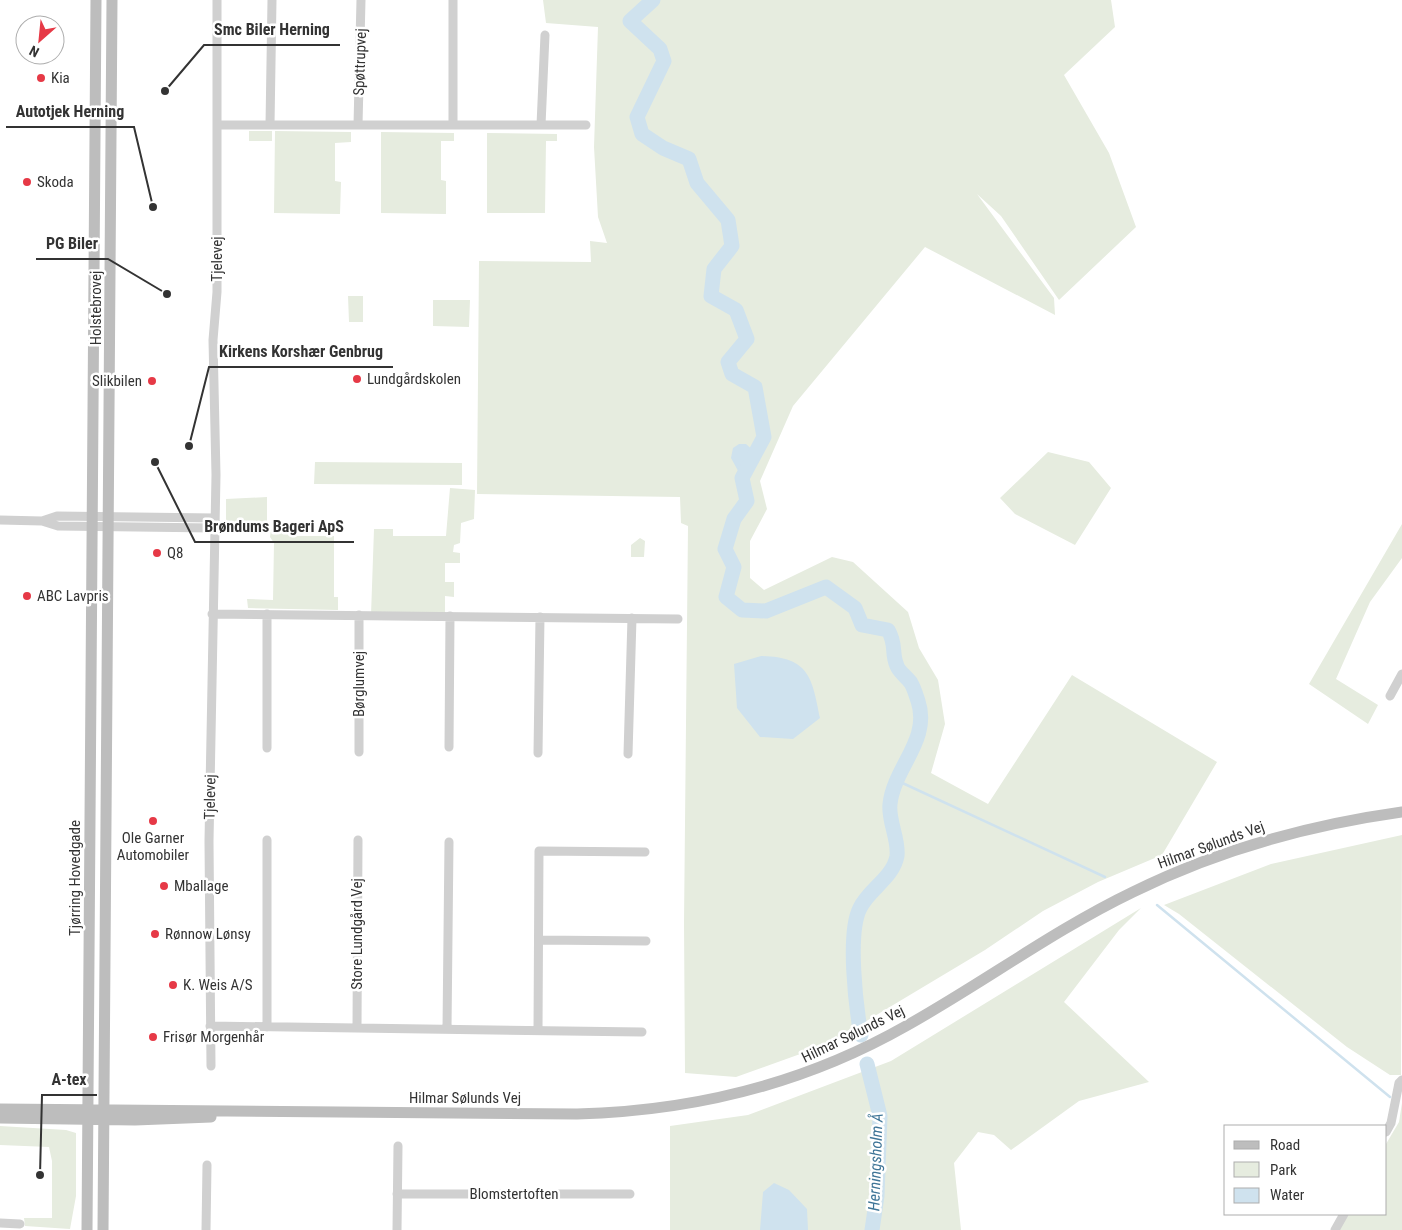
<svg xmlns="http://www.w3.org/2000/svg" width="1402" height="1230" font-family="'Roboto Condensed',sans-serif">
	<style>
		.green { fill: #e6ecdf }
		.water { fill: #cfe2ee }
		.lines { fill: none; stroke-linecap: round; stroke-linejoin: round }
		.stream { stroke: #cfe2ee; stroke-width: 2.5 }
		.river { stroke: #cfe2ee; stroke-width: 15 }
		.street { stroke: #d0d0d0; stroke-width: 9 }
		.secondary { stroke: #bdbdbd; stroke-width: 11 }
		.poi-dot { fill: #e63946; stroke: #fff; stroke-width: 2 }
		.labels { text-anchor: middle; stroke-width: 5; stroke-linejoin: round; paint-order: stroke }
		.street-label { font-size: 15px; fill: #333; stroke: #fff }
		.poi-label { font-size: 15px; fill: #333; stroke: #fff; text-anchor: start }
		.water-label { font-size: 16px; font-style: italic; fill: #3f7597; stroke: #fff }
		.leader { fill: none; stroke: #333; stroke-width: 2 }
		.callout-dot { fill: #333; stroke: #fff; stroke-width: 2 }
		.callout-label { font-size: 16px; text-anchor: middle; font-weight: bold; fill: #333; stroke: #fff; stroke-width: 5; stroke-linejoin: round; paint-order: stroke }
	</style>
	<rect width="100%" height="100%" fill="#fff"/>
	<path class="green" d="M 543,0 L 1111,0 L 1115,27 L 1064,75 L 1109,153 L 1136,227 L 1059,300 L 1001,216 L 977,194 L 1054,298 L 1055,315 L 925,247 L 793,406 L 760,481 L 767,509 L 750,541 L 750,578 L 764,590 L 832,557 L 853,562 L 908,612 L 919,648 L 938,680 L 945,724 L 931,773 L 988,804 L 1072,675 L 1217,762 L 1162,855 L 1098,882 L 1043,911 L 985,950 L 828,1044 L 736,1077 L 685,1073 L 684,923 L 688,526 L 681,523 L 680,497 L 477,494 L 479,261 L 591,262 L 590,241 L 607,243 L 598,217 L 594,147 L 598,27 L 546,23 Z
		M 249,131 L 272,131 L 272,141 L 249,141 Z
		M 275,131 L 351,132 L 351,142 L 335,143 L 335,181 L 341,182 L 340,214 L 274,213 Z
		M 381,132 L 454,133 L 454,141 L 441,141 L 441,180 L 446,181 L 446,214 L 381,213 Z
		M 487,133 L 557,134 L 557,141 L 546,141 L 545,213 L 487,213 Z
		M 348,296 L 363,296 L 363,322 L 349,322 Z
		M 433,300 L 470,300 L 469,327 L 433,326 Z
		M 1048,452 L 1089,462 L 1111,488 L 1075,545 L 1015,514 L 1000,498 Z
		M 315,462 L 462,463 L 462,485 L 314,484 Z
		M 450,488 L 475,490 L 474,519 L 461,523 L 460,543 L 454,545 L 453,552 L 460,553 L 460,563 L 445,563 L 445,582 L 454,582 L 454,597 L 445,596 L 445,615 L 371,615 L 374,529 L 393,529 L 393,536 L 446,536 Z
		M 267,497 L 267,527 L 226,525 L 226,499 Z
		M 1402,524 L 1402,558 L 1370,602 L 1336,679 L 1378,705 L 1368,724 L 1309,684 Z
		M 271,529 L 290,530 L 291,536 L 334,536 L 334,597 L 338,597 L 338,610 L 248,608 L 247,599 L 273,600 L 274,543 L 270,537 Z
		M 640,538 L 645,541 L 644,557 L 631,557 L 631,545 Z
		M 1402,835 L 1401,1075 L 1390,1075 L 1347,1047 L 1179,914 L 1164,905 L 1271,864 Z
		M 1141,908 L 1119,930 L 1064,1002 L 1149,1082 L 1079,1101 L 1011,1150 L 994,1135 L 978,1132 L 954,1163 L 961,1230 L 670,1230 L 670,1126 L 748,1115 L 891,1061 Z
		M 1402,1103 L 1402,1230 L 1339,1230 L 1348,1214 L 1386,1214 L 1386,1144 L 1399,1122 Z
		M 0,1126 L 66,1130 L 76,1133 L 76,1196 L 70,1229 L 25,1226 L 24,1218 L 52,1218 L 52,1161 L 49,1147 L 0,1145 Z"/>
	<path class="water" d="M 739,444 L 746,444 L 756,453 L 742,478 L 731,458 L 733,448 Z
		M 761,656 C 809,657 812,677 820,718 L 793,739 L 760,737 L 737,708 L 734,664 Z
		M 774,1183 L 789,1190 L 807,1209 L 808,1230 L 760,1230 L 763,1192 Z"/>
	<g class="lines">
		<path class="stream" d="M 896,780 L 1105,877
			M 1157,905 L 1390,1097"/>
		<path class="river" d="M 653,0 L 630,21 L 660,49 L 664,61 L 637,117 L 642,134 L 663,148 L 689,159 L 697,183 L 728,220 L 732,246 L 714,269 L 711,296 L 736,310 L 747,339 L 728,362 L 732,374 L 755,387 L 764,437 L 742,478 L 747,501 L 734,519 L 725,549 L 734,567 L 726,597 L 742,610 L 766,611 L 826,587 L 855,608 L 862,625 L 888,630 C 897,645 891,653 897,666 C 899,672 907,677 911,683 C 914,688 916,695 918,701 C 931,740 894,767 890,804 C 888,821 899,839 897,856 C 893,878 869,889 860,908 C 847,933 856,1007 861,1035
			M 867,1064 L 880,1116 L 877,1196 L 872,1230"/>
		<path class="street" d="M 217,125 L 586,125
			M 270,125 L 272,0
			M 358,125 L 361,0
			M 453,125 L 453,0
			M 541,125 L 545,35
			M 0,520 L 42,521 L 58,526 L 214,528
			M 42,521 L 57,516 L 215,518
			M 212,614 L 678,619
			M 267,614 L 267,748
			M 359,615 L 359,752
			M 1390,696 L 1402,674
			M 449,747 L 450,616
			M 538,753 L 540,617
			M 628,754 L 632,618
			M 539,940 L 646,941
			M 210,1026 L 642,1032
			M 267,1027 L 267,840
			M 357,1028 L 358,840
			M 447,1029 L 449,842
			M 538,1030 L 539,851 L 645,852
			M 211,1066 L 209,841 L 216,475 L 213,340 L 217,292 L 217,0
			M 1386,1132 L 1391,1123 L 1399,1083 L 1402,1080
			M 397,1194 L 630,1194
			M 0,1223 L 20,1224
			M 206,1230 L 207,1165
			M 397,1230 L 398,1146
			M 1335,1230 L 1344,1214"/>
		<path class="secondary" d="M 0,1109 L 577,1114 C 694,1111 804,1084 906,1026 C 983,983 1054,930 1133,892 C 1218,850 1309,825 1402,812
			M 0,1118 L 135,1120 L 211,1117
			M 87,1230 L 96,0
			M 103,1230 L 112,0"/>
	</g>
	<g class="poi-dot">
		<circle cx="41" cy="78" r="5"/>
		<circle cx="27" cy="182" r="5"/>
		<circle cx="357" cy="379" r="5"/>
		<circle cx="152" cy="381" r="5"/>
		<circle cx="157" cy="553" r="5"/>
		<circle cx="27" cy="596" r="5"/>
		<circle cx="153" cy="821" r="5"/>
		<circle cx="164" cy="886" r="5"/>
		<circle cx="155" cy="934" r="5"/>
		<circle cx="173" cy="985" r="5"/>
		<circle cx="153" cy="1037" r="5"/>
	</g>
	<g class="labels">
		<g class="street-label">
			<text transform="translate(360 62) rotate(-88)" y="5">Spøttrupvej</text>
			<text transform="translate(217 259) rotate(-90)" y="5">Tjelevej</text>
			<text transform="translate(96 308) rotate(-90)" y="5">Holstebrovej</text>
			<text transform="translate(359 684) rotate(-90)" y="5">Børglumvej</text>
			<text transform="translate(210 797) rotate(-89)" y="5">Tjelevej</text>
			<text transform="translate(1211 845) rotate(-20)" y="5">Hilmar Sølunds Vej</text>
			<text transform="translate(75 878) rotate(-90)" y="5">Tjørring Hovedgade</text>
			<text transform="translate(357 934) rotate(-90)" y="5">Store Lundgård Vej</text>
			<text transform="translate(853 1034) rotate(-26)" y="5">Hilmar Sølunds Vej</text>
			<text x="465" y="1103">Hilmar Sølunds Vej</text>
			<text x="514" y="1199">Blomstertoften</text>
		</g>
		<g class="poi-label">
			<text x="51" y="83">Kia</text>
			<text x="37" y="187">Skoda</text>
			<text x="367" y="384">Lundgårdskolen</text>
			<text x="142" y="386" text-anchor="end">Slikbilen</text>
			<text x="167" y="558">Q8</text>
			<text x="37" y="601">ABC Lavpris</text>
			<text x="153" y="843" text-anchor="middle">Ole Garner<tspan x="153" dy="17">Automobiler</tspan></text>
			<text x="174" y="891">Mballage</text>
			<text x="165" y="939">Rønnow Lønsy</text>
			<text x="183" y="990">K. Weis A/S</text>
			<text x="163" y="1042">Frisør Morgenhår</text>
		</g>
		<g class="water-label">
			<text transform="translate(875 1162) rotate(-88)" y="6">Herningsholm Å</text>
		</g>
	</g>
	<path class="leader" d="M165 91L204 45H340M153 207L134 127H6M167 294L108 259H36M189 446L209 367H393M155 462L195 542H354M40 1175L42 1095H97"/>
	<g class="callout-dot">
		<circle cx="165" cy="91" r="5"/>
		<circle cx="153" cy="207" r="5"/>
		<circle cx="167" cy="294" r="5"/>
		<circle cx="189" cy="446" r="5"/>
		<circle cx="155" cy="462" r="5"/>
		<circle cx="40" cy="1175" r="5"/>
	</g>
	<g class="callout-label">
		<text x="272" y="35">Smc Biler Herning</text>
		<text x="70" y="117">Autotjek Herning</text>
		<text x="72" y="249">PG Biler</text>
		<text x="301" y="357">Kirkens Korshær Genbrug</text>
		<text x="274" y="532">Brøndums Bageri ApS</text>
		<text x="69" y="1085">A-tex</text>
	</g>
	<rect x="1224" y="1125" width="162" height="90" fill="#ffffff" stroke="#adadad"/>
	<rect x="1234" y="1141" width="25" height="8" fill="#bdbdbd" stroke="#adadad"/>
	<text x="1270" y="1150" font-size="15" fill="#333333">Road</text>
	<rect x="1234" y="1162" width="25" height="15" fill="#e6ecdf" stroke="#adadad"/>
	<text x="1270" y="1175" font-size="15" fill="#333333">Park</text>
	<rect x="1234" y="1188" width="25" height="15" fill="#cfe2ee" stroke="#adadad"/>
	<text x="1270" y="1200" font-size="15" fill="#333333">Water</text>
	<g transform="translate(40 40) rotate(207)"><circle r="24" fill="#ffffff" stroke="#adadad"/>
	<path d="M0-4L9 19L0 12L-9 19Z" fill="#e63946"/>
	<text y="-8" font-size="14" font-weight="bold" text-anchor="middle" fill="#333333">N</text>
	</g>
</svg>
